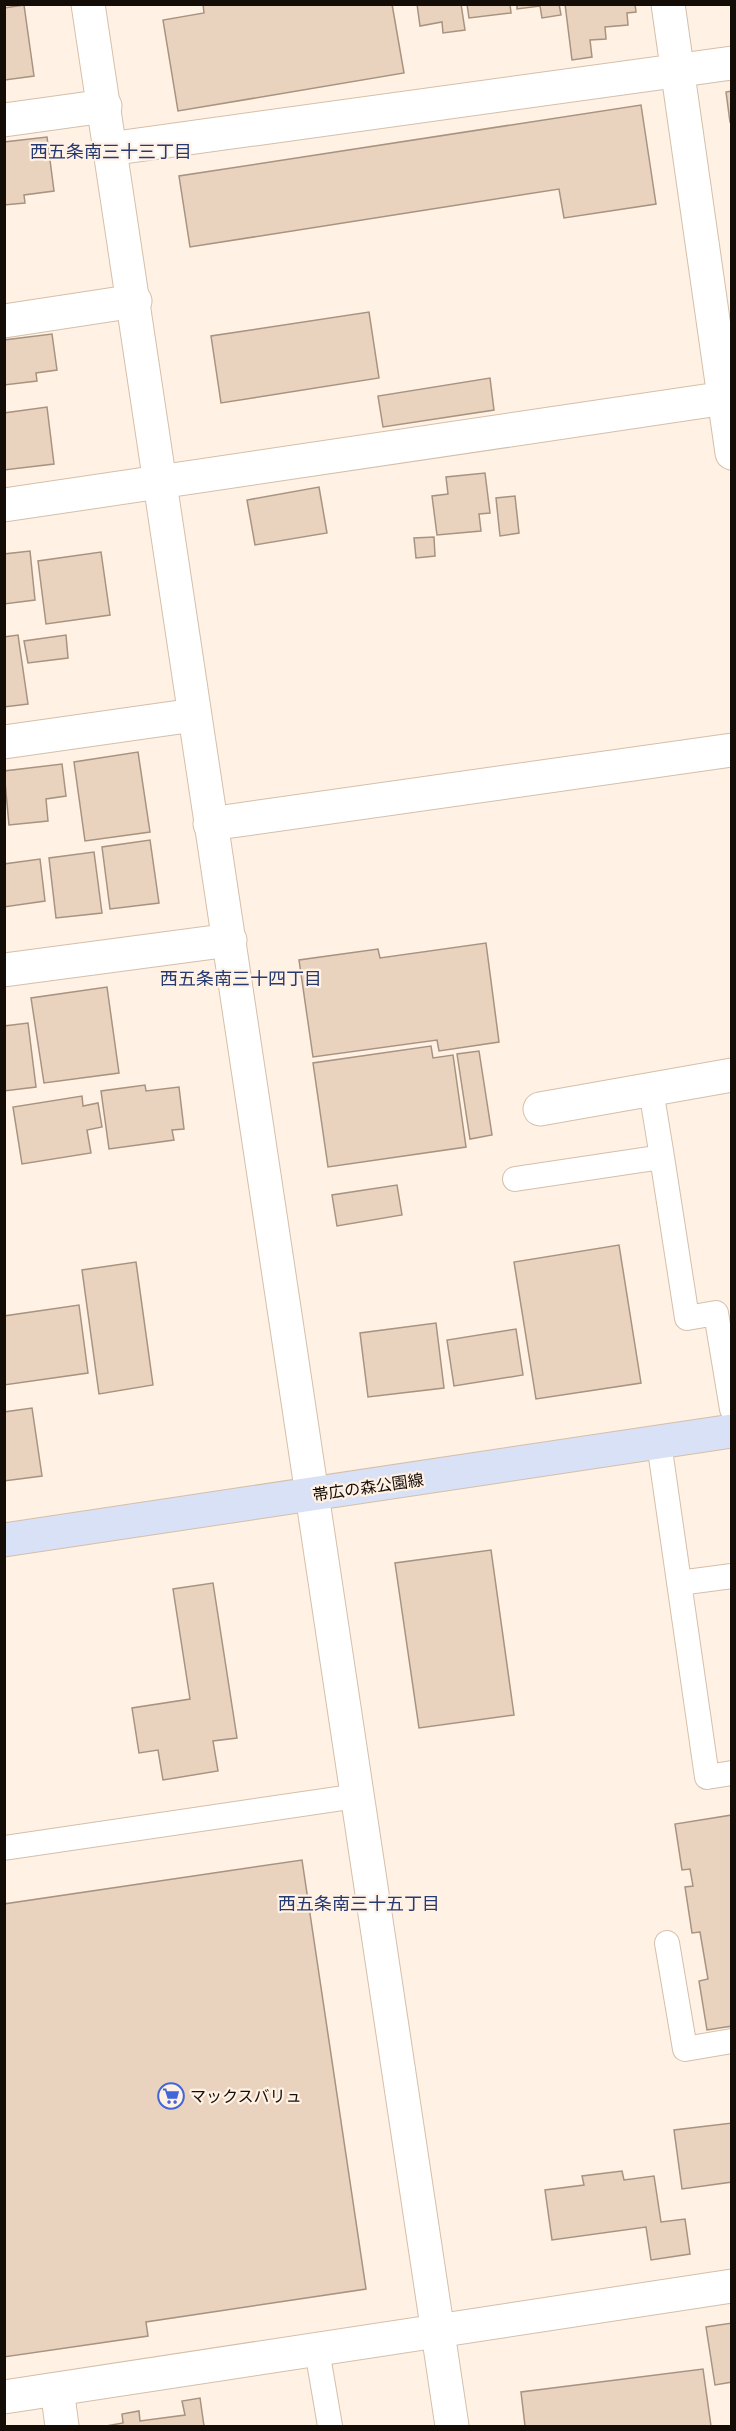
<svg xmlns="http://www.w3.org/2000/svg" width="736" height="2431" font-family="'Fira Sans Condensed','Noto Sans JP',sans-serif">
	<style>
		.building { fill: #e9d3be; stroke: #a89380; stroke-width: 1.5 }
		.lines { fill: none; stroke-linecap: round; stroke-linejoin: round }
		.service-casing { stroke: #d5bfaa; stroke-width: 26 }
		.minor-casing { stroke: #d5bfaa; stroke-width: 35 }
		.tertiary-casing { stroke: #d5bfaa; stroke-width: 35 }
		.secondary-casing { stroke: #d5bfaa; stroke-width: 35 }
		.service { stroke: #fff; stroke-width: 24 }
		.minor { stroke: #fff; stroke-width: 33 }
		.tertiary { stroke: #fff; stroke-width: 33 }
		.secondary { stroke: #d8e1f5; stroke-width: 33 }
		.labels { text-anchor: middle; stroke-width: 4.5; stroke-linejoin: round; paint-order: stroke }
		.street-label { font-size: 16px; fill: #140c06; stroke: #fff1e4 }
		.poi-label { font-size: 16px; fill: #140c06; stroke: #fff1e4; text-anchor: start }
		.neighbourhood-label { font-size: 18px; fill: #263a72; stroke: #fff1e4 }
	</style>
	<rect width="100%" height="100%" fill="#fff1e4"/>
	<path class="building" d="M 203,4 L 392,4 L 404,73 L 178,111 L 163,20 L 204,13 Z
		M 417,4 L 461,4 L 465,30 L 443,33 L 442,22 L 420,26 Z
		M 467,4 L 510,4 L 511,13 L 469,18 Z
		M 517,4 L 559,4 L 561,15 L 542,18 L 540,6 L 517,9 Z
		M 565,4 L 635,4 L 636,12 L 627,13 L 628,25 L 605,27 L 606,39 L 590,40 L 592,57 L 572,60 Z
		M 24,5 L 34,76 L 5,80 L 4,8 Z
		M 732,91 L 732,122 L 730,122 L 726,92 Z
		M 641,105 L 656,204 L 564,218 L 559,189 L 190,247 L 179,176 Z
		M 47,137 L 54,191 L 24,195 L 25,203 L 4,205 L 4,142 Z
		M 369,312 L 379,378 L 221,403 L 211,336 Z
		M 52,334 L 57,370 L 36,373 L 37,381 L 4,385 L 4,340 Z
		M 490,378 L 494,410 L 383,427 L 378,396 Z
		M 47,407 L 54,464 L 4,470 L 4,413 Z
		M 485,473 L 490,513 L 479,514 L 481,531 L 437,535 L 432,496 L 448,494 L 446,477 Z
		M 319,487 L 327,533 L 255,545 L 247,500 Z
		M 515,496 L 519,533 L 500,536 L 496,498 Z
		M 434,537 L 435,556 L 416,558 L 414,538 Z
		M 30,551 L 35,600 L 4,604 L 4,554 Z
		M 101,552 L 110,615 L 46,624 L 38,561 Z
		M 18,635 L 28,704 L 4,707 L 4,637 Z
		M 66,635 L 68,658 L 28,663 L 24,641 Z
		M 138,752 L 150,832 L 85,841 L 74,762 Z
		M 62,764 L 66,796 L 46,799 L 48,821 L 9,825 L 4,771 Z
		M 150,840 L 159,903 L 110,909 L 102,847 Z
		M 94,852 L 102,913 L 56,918 L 49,858 Z
		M 40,859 L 45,901 L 4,907 L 4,864 Z
		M 486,943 L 499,1042 L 439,1051 L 437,1040 L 313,1057 L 299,960 L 378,949 L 380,958 Z
		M 107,987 L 119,1073 L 44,1083 L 31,998 Z
		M 28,1023 L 36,1087 L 4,1091 L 4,1026 Z
		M 431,1046 L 433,1058 L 453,1055 L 466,1147 L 328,1167 L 313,1063 Z
		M 479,1051 L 492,1135 L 470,1139 L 457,1054 Z
		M 145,1085 L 146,1091 L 179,1087 L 184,1129 L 172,1130 L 174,1140 L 109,1149 L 101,1091 Z
		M 82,1096 L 83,1106 L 98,1103 L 102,1127 L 87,1130 L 91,1153 L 22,1164 L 13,1107 Z
		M 397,1185 L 402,1215 L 337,1226 L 332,1195 Z
		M 619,1245 L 641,1383 L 536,1399 L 514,1262 Z
		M 136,1262 L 153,1385 L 99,1394 L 82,1270 Z
		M 79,1305 L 88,1373 L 4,1385 L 4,1316 Z
		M 436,1323 L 444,1388 L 368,1397 L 360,1333 Z
		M 516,1329 L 523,1375 L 454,1386 L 447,1340 Z
		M 32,1408 L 42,1476 L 4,1481 L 4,1412 Z
		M 491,1550 L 514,1715 L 419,1728 L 395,1563 Z
		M 213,1583 L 237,1738 L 213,1741 L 218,1771 L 163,1780 L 158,1750 L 139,1753 L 132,1708 L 190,1699 L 173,1589 Z
		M 732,1815 L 732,2026 L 707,2030 L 699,1981 L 708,1979 L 700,1932 L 692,1933 L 685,1887 L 693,1886 L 690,1869 L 682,1870 L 675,1824 Z
		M 302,1860 L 366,2289 L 146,2322 L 148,2336 L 4,2357 L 4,1904 Z
		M 732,2123 L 732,2182 L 682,2189 L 674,2130 Z
		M 622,2171 L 624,2180 L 654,2176 L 661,2222 L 685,2219 L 690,2254 L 651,2260 L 646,2227 L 552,2240 L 545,2190 L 584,2185 L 582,2176 Z
		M 732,2323 L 732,2382 L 715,2385 L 706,2327 Z
		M 703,2369 L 711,2426 L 525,2426 L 521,2392 Z
		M 200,2398 L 204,2426 L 106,2426 L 123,2423 L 122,2414 L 139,2411 L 140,2421 L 185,2415 L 182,2401 Z"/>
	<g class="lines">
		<g class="service-casing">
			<path id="service" d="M 651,1090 L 662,1157
				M 515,1179 L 662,1157 L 687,1318 L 716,1313 L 732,1409
				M 659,1443 L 707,1777 L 732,1773
				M 679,1583 L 732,1576
				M 4,1848 L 357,1796
				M 667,1943 L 685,2049 L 732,2041
				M 317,2350 L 330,2426"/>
		</g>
		<g class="minor-casing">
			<path id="minor" d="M 668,4 L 732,453
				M 4,120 L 105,106
				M 109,149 L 732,63
				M 4,321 L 135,301
				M 4,505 L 732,397
				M 4,742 L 194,715
				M 210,824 L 732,750
				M 4,970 L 230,940
				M 540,1109 L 732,1075
				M 57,2389 L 62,2426
				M 4,2397 L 732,2286"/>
		</g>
		<g class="tertiary-casing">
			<path id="tertiary" d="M 88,4 L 452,2426"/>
		</g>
		<g class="secondary-casing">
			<path id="secondary" d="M 4,1540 L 732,1431"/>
		</g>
		<use href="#service" class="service"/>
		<use href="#minor" class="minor"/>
		<use href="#tertiary" class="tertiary"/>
		<use href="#secondary" class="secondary"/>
	</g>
	<defs>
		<g id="supermarket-ring" transform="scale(1.35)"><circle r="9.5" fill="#fff1e4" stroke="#4066d8" stroke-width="1.5"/><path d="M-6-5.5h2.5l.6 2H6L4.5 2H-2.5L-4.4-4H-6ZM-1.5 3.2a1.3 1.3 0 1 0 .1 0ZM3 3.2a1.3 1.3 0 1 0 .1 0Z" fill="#4066d8"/></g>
	</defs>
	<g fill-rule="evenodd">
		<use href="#supermarket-ring" x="171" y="2096"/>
	</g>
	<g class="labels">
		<g class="street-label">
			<text transform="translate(368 1487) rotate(-8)" y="6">帯広の森公園線</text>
		</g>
		<g class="poi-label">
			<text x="190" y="2102">マックスバリュ</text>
		</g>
		<g class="neighbourhood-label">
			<text x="111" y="158">西五条南三十三丁目</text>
			<text x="241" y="985">西五条南三十四丁目</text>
			<text x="359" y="1910">西五条南三十五丁目</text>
		</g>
	</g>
	<rect width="736" height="2431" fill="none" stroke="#140c06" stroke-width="12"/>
</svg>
